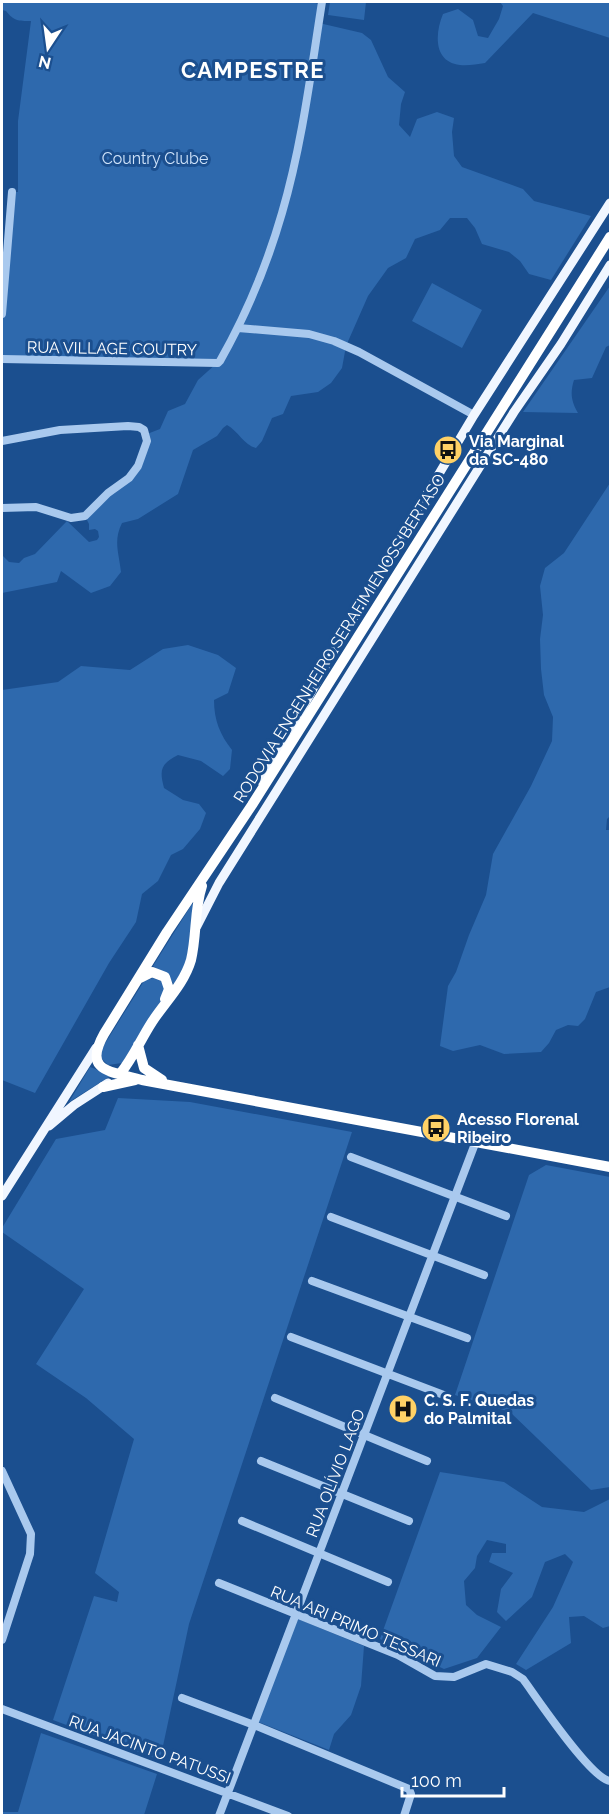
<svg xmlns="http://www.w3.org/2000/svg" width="612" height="1817" font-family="Raleway,sans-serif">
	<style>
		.green { fill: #2e69ad }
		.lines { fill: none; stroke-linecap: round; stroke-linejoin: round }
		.minor { stroke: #a9c9ee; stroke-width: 8 }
		.major { stroke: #f0f6ff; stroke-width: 9 }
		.highway { stroke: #fff; stroke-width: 10 }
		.labels { text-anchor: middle; stroke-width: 6; stroke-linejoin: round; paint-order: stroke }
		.park-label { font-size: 16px; fill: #cfe3fa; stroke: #1b4f8f }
		.street-label { font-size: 16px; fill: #fff; stroke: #1b4f8f }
		.poi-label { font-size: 16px; font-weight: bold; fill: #fff; stroke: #1b4f8f; text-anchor: start }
		.district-label { font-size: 22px; font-weight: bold; letter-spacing: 1.5px; fill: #fff; stroke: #1b4f8f }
	</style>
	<rect width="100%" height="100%" fill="#1b4f8f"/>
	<path class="green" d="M 2,2 L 313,2 L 321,5 L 319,23 L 362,33 L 371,40 L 388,77 L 405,92 L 401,104 L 399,125 L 410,137 L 417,119 L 437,112 L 454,118 L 452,132 L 454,156 L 462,167 L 523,189 L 534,201 L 591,216 L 551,280 L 529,274 L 520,261 L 509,252 L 482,244 L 475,228 L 467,218 L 450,218 L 440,230 L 415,239 L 406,258 L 388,268 L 368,296 L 346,346 L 342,368 L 331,383 L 318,392 L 291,396 L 283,414 L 272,418 L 262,441 L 256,448 C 244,445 238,431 227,425 L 223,428 L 217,436 L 193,450 L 178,494 L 138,519 L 122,523 C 113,541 119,553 121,572 L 110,586 L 91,593 L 61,571 L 57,582 L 2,593 L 2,555 L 9,562 L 19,563 L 24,558 L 35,554 L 67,521 L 89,542 L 97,540 L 99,537 L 98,531 L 95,529 L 89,530 L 89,524 L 85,516 L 138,466 L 147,434 L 160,429 L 168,411 L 185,404 L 198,380 L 217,363 L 2,359 L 2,260 L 6,261 L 12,192 L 18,192 L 18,121 L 31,21 C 18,21 14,21 6,11 L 2,10 Z
		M 330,2 L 366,2 L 364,20 L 328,15 Z
		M 500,2 L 610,2 L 610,38 L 533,13 L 485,63 C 477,64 468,66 460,65 C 433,62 435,33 443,14 L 458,9 L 473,20 L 478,36 L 488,38 L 499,19 L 503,6 Z
		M 432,283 L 482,310 L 462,348 L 412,321 Z
		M 610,286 L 610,345 L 606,347 L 592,378 L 574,380 C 570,393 571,401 578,413 L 523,412 Z
		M 610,483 L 610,816 L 607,819 L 606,830 L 610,830 L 610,987 L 596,992 L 585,1019 L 578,1026 L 568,1025 L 556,1030 L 549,1043 L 541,1052 L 504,1054 L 480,1045 L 453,1051 L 440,1046 L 448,986 L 456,972 L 469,935 L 486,895 L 493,854 L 531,786 L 552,741 L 553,717 L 544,695 L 541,669 L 540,639 L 543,615 L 540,586 L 545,568 L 564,553 Z
		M 188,645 L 218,655 L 236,668 L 228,693 L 214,700 C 214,720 220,735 232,750 L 230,769 L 223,776 L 201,761 L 178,755 C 161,764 159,769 164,788 L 183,800 L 199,804 L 206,813 L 200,829 L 183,849 L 171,855 L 158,881 L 142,894 L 136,922 L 109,963 L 35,1093 L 2,1080 L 2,690 L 58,682 L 81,666 L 130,670 L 163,649 Z
		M 192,904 L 194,905 L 189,956 L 176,987 L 168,976 L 153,966 Z
		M 153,978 L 161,981 L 165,986 L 163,999 L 122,1063 L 108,1065 L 102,1059 L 101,1050 L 144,981 Z
		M 90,1067 L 112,1075 L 69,1102 Z
		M 118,1098 L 190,1102 L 352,1132 L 189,1624 L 160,1760 L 53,1720 L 94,1596 L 117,1602 L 119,1592 L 95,1573 L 134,1439 L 86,1398 L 36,1364 L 84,1289 L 2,1232 L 2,1228 L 56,1139 L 105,1130 Z
		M 546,1165 L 610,1177 L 610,1487 L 591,1490 L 510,1412 L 455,1395 L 529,1175 Z
		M 440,1472 L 504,1482 L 542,1507 L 584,1512 L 610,1499 L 610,1626 L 603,1628 L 584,1616 L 569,1617 L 571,1643 L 526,1670 L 516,1664 L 553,1607 L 573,1562 L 565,1554 L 545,1562 L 532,1597 L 506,1621 L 497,1612 L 501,1589 L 513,1573 L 489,1562 L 492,1553 L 506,1553 L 506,1544 L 487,1540 L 477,1556 L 475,1568 L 464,1581 L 466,1605 L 477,1615 L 501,1627 L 477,1658 L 444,1669 L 380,1639 Z
		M 298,1619 L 364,1646 L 361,1686 L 351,1715 L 334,1734 L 329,1750 L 256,1721 Z
		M 41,1733 L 157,1774 L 144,1815 L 2,1815 L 2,1812 L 18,1812 Z"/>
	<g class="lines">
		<path class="minor" d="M 2,314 L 12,192
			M 238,328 L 309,334 L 334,341 L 359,352 L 474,415
			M 2,359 L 218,363 L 220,361 C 246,315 267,265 282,213 C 302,145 311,72 322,2
			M 2,441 L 60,430 L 128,426 L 139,427 L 144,430 L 147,441 L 138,466 L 129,478 L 108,493 L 85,516 L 71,518 L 36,507 L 2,508
			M 351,1157 L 506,1216
			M 331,1217 L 484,1275
			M 312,1281 L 467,1338
			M 291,1337 L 449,1397
			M 275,1398 L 427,1461
			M 261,1461 L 409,1521
			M 2,1471 L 31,1534 L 30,1554 L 2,1640
			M 242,1521 L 388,1582
			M 219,1583 L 398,1655 L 435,1676 L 454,1677 L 486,1664 L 512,1672 L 523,1679 C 537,1698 590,1778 610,1781
			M 182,1698 L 254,1725 L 409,1789 L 411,1794 L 404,1816
			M 2,1709 L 288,1816
			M 219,1816 L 476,1141"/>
		<path class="major" d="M 262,782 L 333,652 L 474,415 L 610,203
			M 197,926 L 219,883 L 363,653 L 514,412 L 561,344 L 610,265
			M 49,1126 L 74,1105 L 108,1083
			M 2,1196 L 96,1048"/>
		<path class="highway" d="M 610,237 L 252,805 L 167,932 L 104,1034 C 82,1073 112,1071 142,1080 L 610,1167
			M 140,978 L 152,972 L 165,977 L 169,989 L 165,999
			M 138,1045 L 144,1068 L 162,1080
			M 120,1074 C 133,1058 141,1039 152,1022 C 165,1002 184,984 191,960 C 197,935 194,910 202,886
			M 103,1087 L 135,1080"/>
	</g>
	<defs>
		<g id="bus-disc" transform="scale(1.5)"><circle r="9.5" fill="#ffd166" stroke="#1b4f8f"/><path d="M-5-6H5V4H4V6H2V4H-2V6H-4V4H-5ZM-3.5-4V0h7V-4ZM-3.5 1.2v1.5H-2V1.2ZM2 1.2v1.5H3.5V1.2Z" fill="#111"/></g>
		<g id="hospital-disc" transform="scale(1.5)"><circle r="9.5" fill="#ffd166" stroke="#1b4f8f"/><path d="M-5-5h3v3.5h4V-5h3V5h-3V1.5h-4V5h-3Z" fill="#111"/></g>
	</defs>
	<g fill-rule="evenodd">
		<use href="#bus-disc" x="448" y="450"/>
		<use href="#bus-disc" x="436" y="1128"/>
		<use href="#hospital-disc" x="403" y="1409"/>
	</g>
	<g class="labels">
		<g class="park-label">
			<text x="155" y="164">Country Clube</text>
		</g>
		<g class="street-label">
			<text transform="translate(112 348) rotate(1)" y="6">RUA VILLAGE COUTRY</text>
			<text transform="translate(339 638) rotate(-58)" y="6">RODOVIA ENGENHEIRO SERAFIM ENOSS BERTASO</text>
			<text transform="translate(335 1473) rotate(-69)" y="6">RUA OLÍVIO LAGO</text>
			<text transform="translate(356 1626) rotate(23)" y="6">RUA ARI PRIMO TESSARI</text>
			<text transform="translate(150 1749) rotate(20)" y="6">RUA JACINTO PATUSSI</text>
		</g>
		<g class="poi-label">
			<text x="469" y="447">Via Marginal<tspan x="469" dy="18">da SC-480</tspan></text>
			<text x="457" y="1125">Acesso Florenal<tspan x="457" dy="18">Ribeiro</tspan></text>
			<text x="424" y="1406">C. S. F. Quedas<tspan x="424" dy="18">do Palmital</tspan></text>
		</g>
		<g class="district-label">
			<text x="253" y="78">CAMPESTRE</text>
		</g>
	</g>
	<rect width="612" height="1817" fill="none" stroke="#ffffff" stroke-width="6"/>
	<g transform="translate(48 48) rotate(193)" stroke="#1b4f8f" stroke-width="4.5" paint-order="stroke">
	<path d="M0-4.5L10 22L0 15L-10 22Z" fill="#ffffff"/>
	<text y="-9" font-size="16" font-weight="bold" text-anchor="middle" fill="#ffffff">N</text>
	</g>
	<path d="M402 1787v9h102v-9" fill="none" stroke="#ffffff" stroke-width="3"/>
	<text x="411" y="1787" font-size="18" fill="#ffffff" stroke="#1b4f8f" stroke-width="4.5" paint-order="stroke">100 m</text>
</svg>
